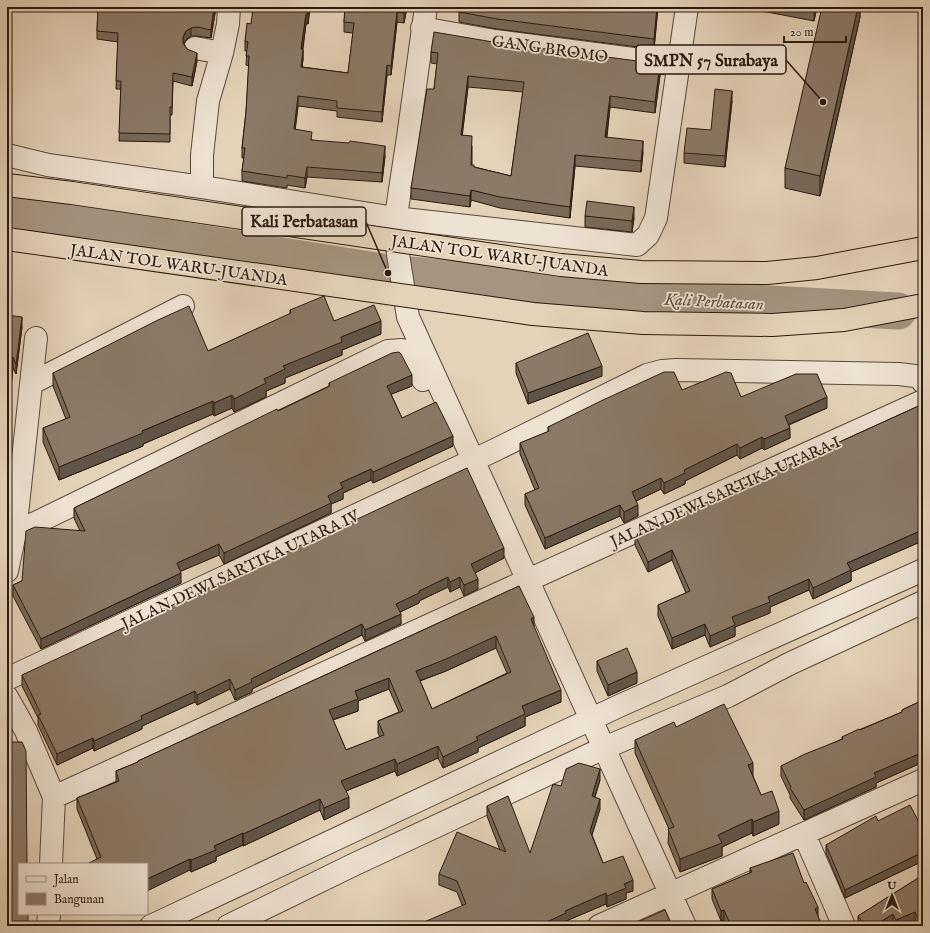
<svg xmlns="http://www.w3.org/2000/svg" width="930" height="933" font-family="'IM FELL English',serif">
	<style>
		.lines { fill: none; stroke-linecap: round; stroke-linejoin: round }
		.river { stroke: #a59480; stroke-width: 37 }
		.street-casing { stroke: #59483a; stroke-width: 24 }
		.street { stroke: #eee2d2; stroke-width: 22 }
		.highway-bridge-casing { stroke: #2a1a10; stroke-width: 24; stroke-linecap: butt }
		.highway-bridge { stroke: #e5d3b9; stroke-width: 22 }
		.wall { fill: #786959; stroke: #2a1a10; fill-rule: evenodd }
		.shaded-wall { fill: #615549; stroke: #2a1a10 }
		.building { fill: #8b7a68; stroke: #2a1a10; fill-rule: evenodd }
		.labels { text-anchor: middle; stroke-width: 3.5; stroke-linejoin: round; paint-order: stroke }
		.street-label { font-size: 16px; fill: #2a1a10; stroke: #eee2d2 }
		.water-label { font-size: 17px; font-style: italic; fill: #5b4b3d; stroke: #eee2d2 }
		.leader { fill: none; stroke: #2a1a10; stroke-width: 1.5 }
		.callout-dot { fill: #2a1a10; stroke: #eee2d2; stroke-width: 1.5 }
		.callout { fill: #eee2d2; stroke: #2a1a10; stroke-width: 1.5 }
		.callout-label { font-size: 17px; text-anchor: middle; font-weight: bold; fill: #2a1a10 }
	</style>
	<rect width="100%" height="100%" fill="#e5d3b9"/>
	<filter id="stains"><feTurbulence type="fractalNoise" baseFrequency=".005" numOctaves="4"/><feColorMatrix values="0 0 0 0 .2 0 0 0 0 .09 0 0 0 0 .02 0 0 0 .5 -.17"/></filter>
	<radialGradient id="worn" r=".72"><stop offset=".6" stop-color="#630" stop-opacity="0"/><stop offset="1" stop-color="#630" stop-opacity=".3"/></radialGradient>
	<g class="lines">
		<path class="river" d="M 7,212 L 388,273 L 658,298 L 898,311"/>
		<g class="street-casing">
			<path id="street" d="M 426,7 L 408,137 L 394,229 L 408,317 L 685,926
				M 422,28 L 495,41 L 679,65
				M 195,48 L 222,53
				M 7,155 L 48,165 L 202,187 L 395,218 L 637,245 L 648,235 L 656,218 L 687,7
				M 202,187 L 202,155 L 208,101 L 222,53 L 228,24 L 229,7
				M 32,383 L 183,306
				M 15,533 L 388,351 L 402,350 L 411,356 L 423,380
				M 7,571 L 15,533 L 36,338
				M 7,679 L 495,450 L 647,375 L 662,371 L 676,370 L 899,374 L 915,376 L 921,379 L 923,382
				M 7,697 L 26,731 L 54,797
				M 804,834 L 844,926
				M 51,864 L 54,797 L 504,591 L 923,401
				M 48,926 L 49,914
				M 151,926 L 619,706 L 923,570
				M 228,926 L 353,865 L 604,748 L 728,696 L 789,664 L 923,602
				M 599,926 L 923,780"/>
		</g>
		<use href="#street" class="street"/>
		<g class="highway-bridge-casing">
			<path id="highway-bridge" d="M 7,185 L 72,193 L 561,265 L 641,272 L 767,273 L 817,268 L 923,248
				M 7,239 L 533,314 L 643,323 L 772,325 L 844,320 L 923,305"/>
		</g>
		<use href="#highway-bridge" class="highway-bridge"/>
	</g>
	<path class="wall" d="M 98,7 L 216,7 L 211,38 L 197,36 L 191,36 L 186,40 L 184,44 L 187,49 L 197,61 L 192,86 L 173,81 L 172,115 L 170,115 L 170,142 L 119,141 L 121,89 L 116,89 L 118,42 L 97,39 L 97,31 Z
		M 310,7 L 308,24 L 306,24 L 303,49 L 303,59 L 302,67 L 348,73 L 353,33 L 344,32 L 344,22 L 345,7 L 407,7 L 404,23 L 397,22 L 391,75 L 387,75 L 382,122 L 337,117 L 337,111 L 298,106 L 295,130 L 312,140 L 385,156 L 382,182 L 307,177 L 305,188 L 287,185 L 287,188 L 242,181 L 242,171 L 244,158 L 242,158 L 242,148 L 246,112 L 249,66 L 246,65 L 247,51 L 245,51 L 245,41 L 251,24 Z
		M 658,7 L 654,49 L 497,29 L 459,22 L 459,12 Z
		M 741,7 L 817,7 L 814,21 Z
		M 860,7 L 860,17 L 820,196 L 785,188 L 785,168 Z
		M 431,52 L 660,75 L 655,113 L 610,107 L 607,137 L 643,152 L 641,172 L 575,166 L 570,218 L 500,208 L 471,200 L 470,207 L 411,199 L 411,188 L 434,89 L 437,64 L 431,63 ZM 468,87 L 523,92 L 511,176 L 474,167 L 472,165 L 472,146 L 462,135 Z
		M 732,101 L 725,167 L 684,163 L 684,153 L 711,130 Z
		M 585,216 L 634,218 L 632,232 L 585,227 Z
		M 290,310 L 334,321 L 381,334 L 342,350 L 342,355 L 285,378 L 285,383 L 266,391 L 266,397 L 234,412 L 232,408 L 214,416 L 213,414 L 143,444 L 143,446 L 59,480 L 43,442 L 43,428 L 66,419 L 53,386 L 53,373 L 208,351 L 290,314 Z
		M 7,315 L 22,327 L 16,374 L 13,368 L 7,423 Z
		M 516,363 L 602,376 L 528,404 L 516,373 Z
		M 329,383 L 412,386 L 391,394 L 402,418 L 453,446 L 373,483 L 371,480 L 343,493 L 343,499 L 331,504 L 331,513 L 224,564 L 219,555 L 180,571 L 181,583 L 41,649 L 13,596 L 13,585 L 22,581 L 80,531 L 74,518 L 74,508 L 329,386 Z
		M 682,390 L 827,408 L 789,425 L 790,438 L 764,450 L 762,448 L 740,459 L 737,455 L 685,481 L 685,484 L 664,494 L 661,489 L 636,501 L 638,516 L 624,523 L 620,516 L 545,549 L 525,505 L 525,494 L 535,490 L 520,454 L 520,443 L 548,432 L 548,427 Z
		M 923,404 L 923,543 L 920,544 L 920,542 L 851,572 L 851,581 L 813,599 L 809,590 L 770,607 L 770,613 L 735,627 L 735,636 L 710,647 L 705,635 L 672,649 L 658,616 L 658,605 L 686,593 L 672,560 L 648,572 L 635,545 L 635,535 Z
		M 504,558 L 475,573 L 478,589 L 464,596 L 460,587 L 450,592 L 448,587 L 419,601 L 419,603 L 400,612 L 401,624 L 365,641 L 362,635 L 252,689 L 252,692 L 235,700 L 230,689 L 197,705 L 195,702 L 142,726 L 142,729 L 94,751 L 93,748 L 57,765 L 38,725 L 38,718 L 22,686 L 22,675 Z
		M 519,586 L 561,702 L 525,717 L 525,726 L 478,748 L 478,752 L 443,768 L 438,758 L 397,776 L 395,771 L 346,791 L 349,808 L 324,820 L 320,810 L 243,846 L 243,845 L 216,857 L 216,861 L 191,872 L 190,870 L 97,859 L 77,809 L 77,798 L 116,782 L 116,771 L 138,762 L 138,761 ZM 496,648 L 507,673 L 432,709 L 420,681 L 446,671 ZM 389,689 L 399,712 L 378,721 L 378,733 L 380,737 L 346,750 L 333,720 L 358,711 L 358,701 Z
		M 597,661 L 637,683 L 608,696 L 597,671 Z
		M 923,700 L 923,767 L 921,763 L 876,783 L 876,787 L 804,820 L 790,798 L 790,795 L 781,776 L 781,766 L 842,739 L 842,737 L 902,712 L 902,710 Z
		M 676,727 L 753,776 L 761,795 L 779,824 L 753,836 L 752,833 L 722,847 L 722,856 L 680,872 L 668,843 L 669,829 L 635,753 L 635,740 Z
		M 600,780 L 595,797 L 600,809 L 592,835 L 603,863 L 633,891 L 626,893 L 626,899 L 607,907 L 606,904 L 566,921 L 566,924 L 462,905 L 457,892 L 439,885 L 439,874 L 500,850 L 487,816 L 487,806 L 530,853 L 561,786 Z
		M 878,821 L 923,830 L 923,861 L 845,898 L 826,853 L 826,845 Z
		M 750,868 L 804,883 L 822,926 L 726,926 L 724,920 L 721,921 L 712,899 L 712,889 L 750,873 Z
		M 923,875 L 923,926 L 918,926 L 915,921 L 903,926 L 894,926 L 893,923 L 888,926 L 859,926 L 858,924 L 858,916 Z"/>
	<path class="shaded-wall" d="M 214,7 L 216,7 L 211,38 L 211,30 Z
		M 309,7 L 310,7 L 308,24 L 308,14 Z
		M 406,7 L 407,7 L 404,23 L 404,13 Z
		M 657,7 L 658,7 L 654,49 L 654,39 Z
		M 814,7 L 817,7 L 814,21 Z
		M 858,7 L 860,7 L 860,17 L 820,196 L 820,176 Z
		M 397,12 L 397,22 L 391,75 L 391,66 Z
		M 306,14 L 306,24 L 301,59 L 301,49 Z
		M 191,28 L 191,36 L 186,40 L 183,45 L 183,37 L 186,31 Z
		M 303,50 L 303,59 L 301,77 L 301,67 Z
		M 197,53 L 197,61 L 192,86 L 192,77 Z
		M 660,64 L 660,75 L 655,113 L 655,102 Z
		M 387,65 L 387,75 L 382,122 L 382,112 Z
		M 468,76 L 468,87 L 461,146 L 461,135 Z
		M 732,91 L 732,101 L 725,167 L 725,156 Z
		M 298,96 L 298,106 L 294,139 L 294,129 Z
		M 610,96 L 610,107 L 605,148 L 605,137 Z
		M 643,141 L 643,152 L 641,172 L 641,161 Z
		M 385,146 L 385,156 L 382,182 L 382,173 Z
		M 575,155 L 575,166 L 570,218 L 570,207 Z
		M 307,167 L 307,177 L 305,188 L 305,178 Z
		M 471,190 L 471,200 L 470,207 L 470,196 Z
		M 634,207 L 634,218 L 632,232 L 632,221 Z
		M 22,317 L 22,327 L 16,374 L 16,364 Z
		M 381,321 L 381,334 L 342,350 L 342,355 L 285,378 L 285,383 L 266,391 L 266,397 L 234,412 L 234,399 L 283,366 L 341,337 Z
		M 13,357 L 13,368 L 7,423 L 7,412 Z
		M 602,366 L 602,376 L 528,404 L 528,393 Z
		M 412,375 L 412,386 L 387,396 L 387,386 Z
		M 232,395 L 232,408 L 214,416 L 214,403 Z
		M 827,397 L 827,408 L 785,426 L 785,416 Z
		M 213,401 L 213,414 L 143,444 L 143,446 L 59,480 L 59,467 L 142,431 Z
		M 790,428 L 790,438 L 764,450 L 764,439 Z
		M 453,436 L 453,446 L 373,483 L 373,472 Z
		M 762,437 L 762,448 L 740,459 L 740,448 Z
		M 737,444 L 737,455 L 685,481 L 685,484 L 664,494 L 664,483 L 684,470 Z
		M 371,469 L 371,480 L 343,493 L 343,499 L 331,504 L 331,513 L 224,564 L 224,553 L 328,496 L 340,483 Z
		M 661,478 L 661,489 L 632,503 L 632,492 Z
		M 620,505 L 620,516 L 545,549 L 545,538 Z
		M 638,505 L 638,516 L 624,523 L 624,512 Z
		M 920,531 L 920,542 L 851,572 L 851,581 L 813,599 L 813,588 L 847,563 Z
		M 923,532 L 923,543 L 920,544 L 920,533 Z
		M 219,544 L 219,555 L 177,573 L 177,563 Z
		M 504,548 L 504,558 L 471,575 L 471,564 Z
		M 672,550 L 672,560 L 648,572 L 648,562 Z
		M 181,573 L 181,583 L 41,649 L 41,639 Z
		M 448,577 L 448,587 L 419,601 L 419,603 L 396,614 L 396,604 L 419,591 Z
		M 460,577 L 460,587 L 450,592 L 450,582 Z
		M 478,579 L 478,589 L 464,596 L 464,585 Z
		M 809,579 L 809,590 L 770,607 L 770,613 L 735,627 L 735,636 L 710,647 L 710,636 L 732,617 L 768,597 Z
		M 401,614 L 401,624 L 365,641 L 365,630 Z
		M 534,617 L 534,629 L 531,619 Z
		M 362,624 L 362,635 L 252,689 L 252,692 L 235,700 L 235,690 L 251,679 Z
		M 705,624 L 705,635 L 672,649 L 672,638 Z
		M 496,636 L 496,648 L 446,671 L 416,682 L 416,671 Z
		M 637,672 L 637,683 L 608,696 L 608,685 Z
		M 389,678 L 389,689 L 358,701 L 358,711 L 329,721 L 329,710 L 355,691 Z
		M 230,679 L 230,689 L 197,705 L 197,695 Z
		M 561,690 L 561,702 L 525,717 L 525,726 L 478,748 L 478,752 L 443,768 L 443,757 L 476,737 L 522,706 Z
		M 195,691 L 195,702 L 142,726 L 142,729 L 94,751 L 94,741 L 141,716 Z
		M 93,738 L 93,748 L 57,765 L 57,754 Z
		M 438,746 L 438,758 L 397,776 L 397,764 Z
		M 921,753 L 921,763 L 876,783 L 876,787 L 804,820 L 804,810 L 874,773 Z
		M 395,759 L 395,771 L 341,793 L 341,781 Z
		M 753,763 L 753,777 L 748,765 Z
		M 600,769 L 600,780 L 592,806 L 592,796 Z
		M 349,797 L 349,808 L 324,820 L 324,808 Z
		M 320,799 L 320,810 L 243,846 L 243,834 Z
		M 600,799 L 600,809 L 590,841 L 590,831 Z
		M 779,811 L 779,824 L 753,836 L 753,822 Z
		M 752,819 L 752,833 L 722,847 L 722,856 L 680,872 L 680,859 L 718,835 Z
		M 243,833 L 243,845 L 216,857 L 216,861 L 191,872 L 191,860 L 214,846 Z
		M 923,852 L 923,861 L 845,898 L 845,890 Z
		M 190,859 L 190,870 L 147,891 L 147,879 Z
		M 633,880 L 633,891 L 626,893 L 626,899 L 607,907 L 607,896 L 624,884 Z
		M 606,893 L 606,904 L 566,921 L 566,924 L 561,926 L 538,926 L 565,911 Z
		M 818,907 L 818,918 L 815,909 Z
		M 724,910 L 724,920 L 721,921 L 721,911 Z
		M 915,912 L 915,921 L 903,926 L 896,926 L 896,920 Z
		M 893,914 L 893,923 L 888,926 L 874,926 Z"/>
	<path class="building" d="M 98,7 L 214,7 L 211,30 L 197,27 L 191,28 L 186,31 L 183,37 L 183,43 L 187,49 L 197,53 L 192,77 L 173,73 L 172,107 L 170,107 L 170,134 L 119,133 L 121,81 L 116,81 L 118,33 L 97,31 Z
		M 253,7 L 309,7 L 308,14 L 306,14 L 301,49 L 303,50 L 301,67 L 348,73 L 354,23 L 344,22 L 345,7 L 406,7 L 404,13 L 397,12 L 391,66 L 387,65 L 382,112 L 337,108 L 337,101 L 298,96 L 294,129 L 312,132 L 311,140 L 349,143 L 350,141 L 385,146 L 382,173 L 307,167 L 305,178 L 287,175 L 287,178 L 242,171 L 245,148 L 242,148 L 246,112 L 249,56 L 246,56 L 248,42 L 245,41 L 247,23 L 251,24 Z
		M 460,7 L 657,7 L 654,39 L 497,19 L 459,12 Z
		M 822,7 L 858,7 L 820,176 L 785,168 Z
		M 434,32 L 493,42 L 660,64 L 655,102 L 610,96 L 605,137 L 643,141 L 641,161 L 575,155 L 570,207 L 500,197 L 471,190 L 470,196 L 411,188 L 427,89 L 434,89 L 438,53 L 431,52 ZM 468,76 L 524,82 L 511,176 L 474,167 L 474,165 L 471,165 L 472,136 L 461,135 Z
		M 715,89 L 732,91 L 725,156 L 684,153 L 687,128 L 711,130 Z
		M 587,201 L 634,207 L 632,221 L 585,216 Z
		M 324,296 L 334,321 L 374,305 L 381,321 L 341,337 L 342,342 L 283,366 L 285,369 L 264,379 L 266,383 L 234,399 L 232,395 L 214,403 L 213,401 L 142,431 L 143,433 L 59,467 L 43,428 L 70,417 L 53,373 L 158,320 L 189,306 L 208,351 L 291,313 L 290,310 Z
		M 7,315 L 22,317 L 16,364 L 13,357 L 7,412 Z
		M 588,333 L 602,366 L 528,393 L 516,363 Z
		M 399,352 L 401,354 L 412,375 L 387,386 L 402,418 L 436,402 L 453,436 L 373,472 L 371,469 L 340,483 L 343,488 L 328,496 L 331,503 L 224,553 L 219,544 L 177,563 L 181,573 L 41,639 L 13,585 L 22,581 L 26,531 L 35,527 L 85,531 L 74,508 L 277,409 L 278,411 L 330,386 L 329,383 L 392,353 Z
		M 664,372 L 674,372 L 682,390 L 726,372 L 731,373 L 741,397 L 796,374 L 817,374 L 827,397 L 785,416 L 790,428 L 764,439 L 762,437 L 740,448 L 737,444 L 684,470 L 685,473 L 664,483 L 661,478 L 632,492 L 638,505 L 624,512 L 620,505 L 545,538 L 525,494 L 539,488 L 520,443 L 549,431 L 548,427 L 603,400 Z
		M 923,404 L 923,532 L 920,533 L 920,531 L 847,563 L 851,570 L 813,588 L 809,579 L 768,597 L 770,602 L 732,617 L 735,625 L 710,636 L 705,624 L 672,638 L 658,605 L 690,591 L 672,550 L 648,562 L 635,535 Z
		M 467,468 L 504,548 L 471,564 L 478,579 L 464,585 L 460,577 L 450,582 L 448,577 L 419,591 L 419,593 L 396,604 L 401,614 L 365,630 L 362,624 L 251,679 L 252,682 L 235,690 L 230,679 L 197,695 L 195,691 L 141,716 L 142,719 L 94,741 L 93,738 L 57,754 L 38,715 L 41,714 L 22,675 Z
		M 519,586 L 534,617 L 531,619 L 561,690 L 522,706 L 525,714 L 476,737 L 478,740 L 443,757 L 438,746 L 397,764 L 395,759 L 341,781 L 349,797 L 324,808 L 320,799 L 243,834 L 243,833 L 214,846 L 216,850 L 191,860 L 190,859 L 147,879 L 147,864 L 87,864 L 101,857 L 77,798 L 119,781 L 116,771 L 138,762 L 138,761 ZM 496,636 L 511,672 L 432,709 L 416,671 L 446,659 ZM 389,678 L 403,711 L 378,721 L 384,735 L 346,750 L 329,710 L 358,699 L 355,691 Z
		M 627,648 L 637,672 L 608,685 L 597,661 Z
		M 923,700 L 923,757 L 921,753 L 874,773 L 876,777 L 804,810 L 790,788 L 791,787 L 781,766 L 805,754 L 843,739 L 842,737 L 859,729 L 860,730 L 902,712 L 902,710 Z
		M 724,704 L 753,763 L 748,765 L 761,795 L 772,791 L 779,811 L 753,822 L 752,819 L 718,835 L 722,843 L 680,859 L 668,829 L 674,827 L 635,740 L 674,722 L 676,727 Z
		M 7,742 L 22,742 L 26,751 L 27,864 L 19,864 L 19,914 L 28,914 L 28,926 L 7,926 Z
		M 579,763 L 600,769 L 592,796 L 600,799 L 590,831 L 603,863 L 623,856 L 633,880 L 624,884 L 626,888 L 607,896 L 606,893 L 565,911 L 566,913 L 538,926 L 415,926 L 466,904 L 457,881 L 439,874 L 457,832 L 506,852 L 487,806 L 508,796 L 530,853 L 553,784 L 561,786 L 566,769 Z
		M 910,805 L 923,830 L 923,852 L 845,890 L 826,845 L 876,816 L 878,821 Z
		M 793,853 L 804,883 L 806,882 L 818,907 L 815,909 L 822,926 L 731,926 L 724,910 L 721,911 L 712,889 L 752,872 L 750,868 Z
		M 923,875 L 923,926 L 922,926 L 915,912 L 896,920 L 893,914 L 874,926 L 865,926 L 858,916 Z
		M 665,910 L 672,926 L 642,926 L 640,921 Z"/>
	<g class="labels">
		<g class="street-label">
			<text transform="translate(550 48) rotate(8)" y="6">GANG BROMO</text>
			<text transform="translate(500 255) rotate(8)" y="6">JALAN TOL WARU–JUANDA</text>
			<text transform="translate(179 264) rotate(8)" y="6">JALAN TOL WARU–JUANDA</text>
			<text transform="translate(725 491) rotate(-24)" y="6">JALAN DEWI SARTIKA UTARA I</text>
			<text transform="translate(240 569) rotate(-25)" y="6">JALAN DEWI SARTIKA UTARA IV</text>
		</g>
		<g class="water-label">
			<text transform="translate(714 301) rotate(3)" y="6">Kali Perbatasan</text>
		</g>
	</g>
	<path class="leader" d="M823 102L786 60M388 273L366 222"/>
	<g class="callout-dot">
		<circle cx="823" cy="102" r="4"/>
		<circle cx="388" cy="273" r="4"/>
	</g>
	<g class="callout">
		<rect x="636" y="45" width="150" height="29" rx="4"/>
		<rect x="242" y="207" width="124" height="29" rx="4"/>
	</g>
	<g class="callout-label">
		<text x="711" y="66">SMPN 57 Surabaya</text>
		<text x="304" y="227">Kali Perbatasan</text>
	</g>
	<rect width="930" height="933" fill="none" stroke="#e5d3b9" stroke-width="24"/>
	<rect x="8" y="8" width="914" height="917" fill="none" stroke="#2a1a10" stroke-width="2"/>
	<rect x="12" y="12" width="906" height="909" fill="none" stroke="#2a1a10"/>
	<rect x="18" y="863" width="130" height="52" fill="#eee2d2" stroke="#a09284"/>
	<rect x="26" y="876" width="20" height="6" fill="#eee2d2" stroke="#a09284"/>
	<text x="54" y="883" font-size="12" fill="#2a1a10">Jalan</text>
	<rect x="26" y="893" width="20" height="12" fill="#8b7a68" stroke="#a09284"/>
	<text x="54" y="903" font-size="12" fill="#2a1a10">Bangunan</text>
	<g transform="translate(892 895)" stroke="#eee2d2" stroke-width="3" paint-order="stroke">
	<path d="M0-3L7 15L0 10L-7 15Z" fill="#2a1a10"/>
	<text y="-6" font-size="11" font-weight="bold" text-anchor="middle" fill="#2a1a10">U</text>
	</g>
	<path d="M784 36v6h62v-6" fill="none" stroke="#2a1a10" stroke-width="2"/>
	<text x="790" y="36" font-size="12" fill="#2a1a10" stroke="#eee2d2" stroke-width="3" paint-order="stroke">20 m</text>
	<rect width="100%" height="100%" filter="url(#stains)"/>
	<rect width="100%" height="100%" fill="url(#worn)"/>
</svg>
